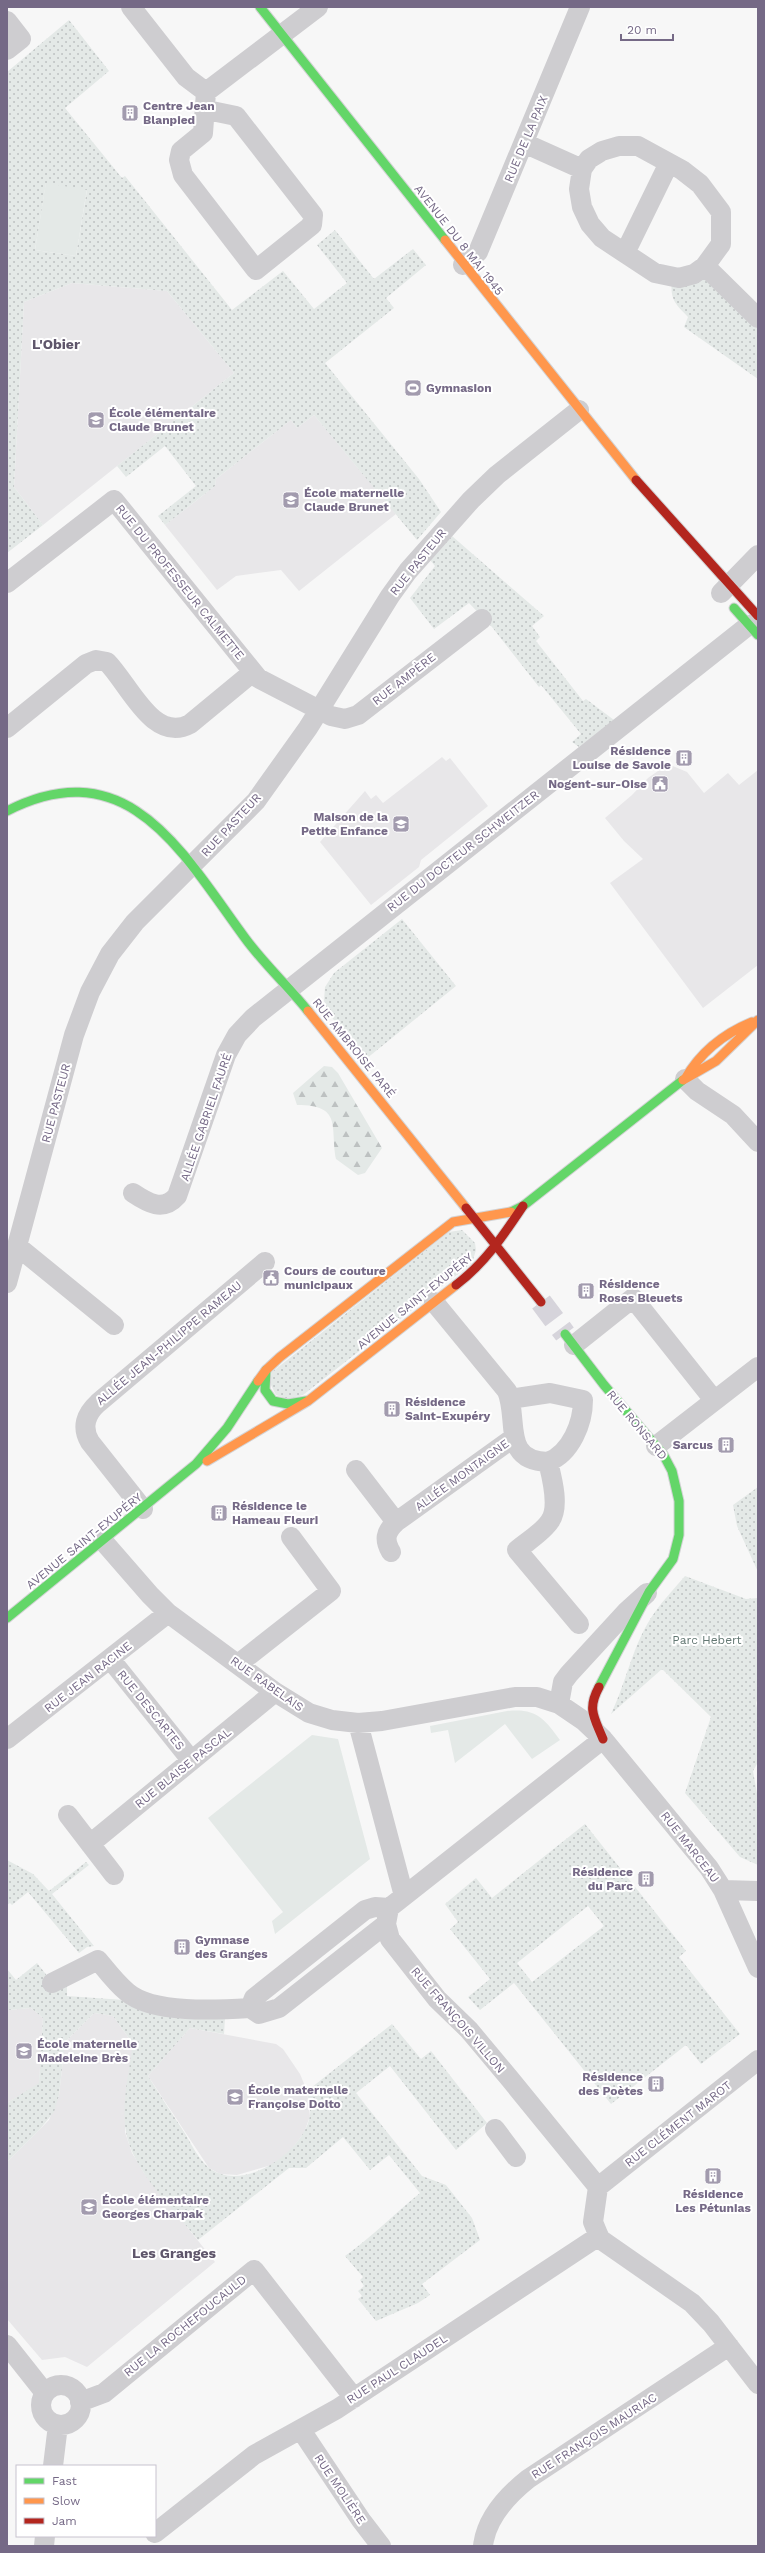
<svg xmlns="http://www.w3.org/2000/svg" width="765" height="2553" font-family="'Work Sans',sans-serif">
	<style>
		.built { fill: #e8e7e9 }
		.green { fill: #e4e9e7 }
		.forest { fill: url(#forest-firs) }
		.park { fill: url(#park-dots); fill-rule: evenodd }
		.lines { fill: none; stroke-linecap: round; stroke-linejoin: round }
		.secondary-tunnel { stroke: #d6d4db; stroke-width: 22; stroke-dasharray: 22 11; stroke-linecap: butt }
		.fast-casing { stroke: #d3d3d5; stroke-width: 11 }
		.slow-casing { stroke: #d3d3d5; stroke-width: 11 }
		.jam-casing { stroke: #d3d3d5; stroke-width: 11 }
		.street { stroke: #cecdd0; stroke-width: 20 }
		.fast { stroke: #63d668; stroke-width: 9 }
		.slow { stroke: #ff974d; stroke-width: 9 }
		.jam { stroke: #b3261e; stroke-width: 9 }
		.labels { text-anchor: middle; stroke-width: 4; stroke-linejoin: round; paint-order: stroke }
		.poi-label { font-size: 12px; font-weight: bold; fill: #756986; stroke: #fff; text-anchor: start }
		.street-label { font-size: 12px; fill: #756986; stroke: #fff }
		.park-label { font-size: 12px; fill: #637873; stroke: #fff }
		.quarter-label { font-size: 14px; font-weight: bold; fill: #5f566b; stroke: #fff }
	</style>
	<defs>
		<pattern id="forest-firs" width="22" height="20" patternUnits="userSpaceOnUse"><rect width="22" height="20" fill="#e4e9e7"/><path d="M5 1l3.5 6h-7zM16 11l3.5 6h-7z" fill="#bdc1c1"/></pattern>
		<pattern id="park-dots" width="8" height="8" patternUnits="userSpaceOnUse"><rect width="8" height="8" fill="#e4e9e7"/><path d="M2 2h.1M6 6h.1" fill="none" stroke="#bdc1c1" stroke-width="1.8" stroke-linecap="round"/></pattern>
	</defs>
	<rect width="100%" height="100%" fill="#f7f7f7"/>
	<path class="built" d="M 72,283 L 167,291 L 234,373 L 43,525 L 14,487 L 24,302 Z
		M 314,415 L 396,514 L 299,591 L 281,570 L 236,576 L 217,590 L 165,525 L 215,486 L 216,479 L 291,420 L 297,428 Z
		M 442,757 L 446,761 L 450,758 L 488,806 L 421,860 L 419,867 L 371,905 L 320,842 L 365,791 L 371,799 L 376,795 L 383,803 Z
		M 668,764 L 687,772 L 704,793 L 728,773 L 739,785 L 758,770 L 758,965 L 703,1008 L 610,883 L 643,859 L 624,841 L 605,818 L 632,795 L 648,778 Z
		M 31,2008 L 43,2018 L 39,2084 L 7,2103 L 7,2010 Z
		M 94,2013 L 113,2016 L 133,2044 L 125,2121 L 125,2132 L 132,2153 L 144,2173 L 215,2262 L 87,2367 L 65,2357 L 42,2360 L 7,2319 L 7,2162 L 49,2120 L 59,2095 L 65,2042 Z
		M 190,2028 L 276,2044 L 283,2049 L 300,2074 L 307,2091 L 310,2116 L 304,2133 L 288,2154 L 275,2164 L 237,2175 L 220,2174 L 209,2168 L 148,2076 Z"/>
	<path class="green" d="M 46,182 L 87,189 L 76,256 L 35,250 Z
		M 507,1711 C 536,1708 544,1718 560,1740 L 532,1759 L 505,1724 L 455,1763 L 448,1730 L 431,1733 L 430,1726 Z
		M 312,1735 L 338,1739 L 370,1859 L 275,1934 L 272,1921 L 283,1912 L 208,1818 Z"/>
	<path class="forest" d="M 324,1066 L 332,1067 L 338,1073 L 382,1148 L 365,1173 L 358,1175 L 336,1159 C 330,1127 343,1105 297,1105 L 293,1093 Z"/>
	<path class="park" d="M 69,20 L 109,71 L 65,108 L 122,178 L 125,176 L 232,310 L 283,271 L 314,309 L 347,283 L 317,245 L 335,230 L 374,279 L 413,249 L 426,265 L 386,298 L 394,308 L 325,363 L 419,479 L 441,512 L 417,540 L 314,415 L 297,428 L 291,420 L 216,479 L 215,486 L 165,525 L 158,516 L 196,486 L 165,446 L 126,477 L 117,466 L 234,373 L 167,291 L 72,283 L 24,302 L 14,487 L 43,525 L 7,553 L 7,72 ZM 46,183 L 87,190 L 76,256 L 35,250 Z
		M 705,266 L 758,318 L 758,379 L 684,327 L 688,317 C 673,302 670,299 672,277 Z
		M 452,536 L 544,616 L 532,626 L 540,637 L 536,641 L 583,701 L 586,699 L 614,720 L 579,747 L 572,742 L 581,734 L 541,685 L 539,687 L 492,627 L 469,603 L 434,629 L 410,598 L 435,566 L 430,560 Z
		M 402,919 L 456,986 L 366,1059 L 329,1014 L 324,1001 L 325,987 L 334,973 Z
		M 462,1230 L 475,1243 L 476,1250 L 472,1263 L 303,1395 L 288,1399 L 276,1395 L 270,1383 L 272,1372 L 449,1232 Z
		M 758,1487 L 758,1572 L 737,1526 L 733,1505 Z
		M 685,1576 L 746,1599 L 758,1598 L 758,1697 L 756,1703 L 758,1713 L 758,1762 L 753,1771 L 758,1799 L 758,1865 L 740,1857 L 685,1793 L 711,1717 L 662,1669 L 611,1714 C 627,1681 633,1642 655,1612 C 664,1599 675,1588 685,1576 Z
		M 585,1824 L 686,1951 L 679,1957 L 740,2034 L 701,2064 L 686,2045 L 611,2104 L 514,1983 L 480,2010 L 468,1997 L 490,1979 L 450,1929 L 458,1922 L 445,1904 L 476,1878 L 492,1898 ZM 588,1906 L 604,1926 L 532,1982 L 517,1963 Z
		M 7,1860 L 33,1874 L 49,1891 L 86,1862 L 89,1865 L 52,1894 L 94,1946 L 87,1947 L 79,1953 L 28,1892 L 12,1905 L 10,1903 L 7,1905 Z
		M 37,1963 L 56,1987 L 67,1982 L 67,1996 L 124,2000 L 225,2018 L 224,2034 L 190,2028 L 148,2076 C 160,2095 173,2115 186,2135 C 192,2146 199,2159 208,2167 C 241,2195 305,2152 310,2115 C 311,2108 308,2099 307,2091 L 392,2024 L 421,2059 L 431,2051 L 487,2123 L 456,2150 L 390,2066 L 356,2093 L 422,2176 L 446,2185 L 472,2218 L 480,2240 L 422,2284 L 430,2295 L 418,2303 L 376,2321 L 358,2299 L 362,2296 L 358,2291 L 364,2286 L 360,2280 L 363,2277 L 345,2256 C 372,2237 394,2214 420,2193 L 389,2155 L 370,2170 L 343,2137 L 306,2168 L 289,2168 L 198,2240 C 175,2211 132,2170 126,2132 C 121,2105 129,2072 133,2044 L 113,2016 L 94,2013 L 65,2042 L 59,2095 L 54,2112 L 40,2129 L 7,2162 L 7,2103 L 39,2083 L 43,2018 L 31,2008 L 7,2010 L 7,1969 L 16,1980 Z"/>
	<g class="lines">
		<path class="secondary-tunnel" d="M 541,1302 L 565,1334"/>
		<g class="fast-casing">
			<path id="fast" d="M 260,7 L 445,240
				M 734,608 L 758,635
				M 7,811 C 129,749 183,854 245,938 C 264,964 288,986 308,1011
				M 511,1212 L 523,1206 L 683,1080
				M 565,1334 L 604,1385 L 663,1454 L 672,1471 L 679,1501 L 679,1535 L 673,1559 L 649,1592 L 599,1687
				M 266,1370 L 265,1390 L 273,1401 L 288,1404 L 306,1401
				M 7,1618 L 196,1464 L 227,1428 L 258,1381"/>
		</g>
		<g class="slow-casing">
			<path id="slow" d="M 445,240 L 636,480
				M 308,1011 L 466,1208
				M 685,1079 C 701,1051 723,1034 752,1022
				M 683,1080 L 716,1061 L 758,1020
				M 258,1381 L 266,1370 L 280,1357 L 453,1222 L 511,1212
				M 207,1461 L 308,1401 L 456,1285"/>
		</g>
		<g class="jam-casing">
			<path id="jam" d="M 636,480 L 758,616
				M 466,1208 L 541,1302
				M 456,1285 C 485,1263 503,1236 523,1206
				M 599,1687 C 587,1709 594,1717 603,1739"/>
		</g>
		<path class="street" d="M 131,7 L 186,77 L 206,92
			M 7,21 L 21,39 L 7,50
			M 206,92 L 203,133 L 181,151 L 179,160 L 183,175 L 256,270 L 312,225 L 313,215 L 236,116 L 207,110
			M 206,92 L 318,7
			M 524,143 L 582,169
			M 619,146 L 638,146 L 682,170 L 700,184 L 721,212 L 721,244 L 705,266 L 694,274 L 679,278 L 655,273 L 602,238 L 590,224 L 582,207 L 579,189 L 582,169 L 589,159 L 602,151 Z
			M 625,253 L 669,163
			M 463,265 L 478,252 L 580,7
			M 705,266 L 758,318
			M 7,583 L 114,500 L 258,678 L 331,716 L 345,719 L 358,715 L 482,619
			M 721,593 L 758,555
			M 7,728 L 86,664 L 96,660 L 107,662 C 129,684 153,744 190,724 L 253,672
			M 685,1079 L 697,1091 L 733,1115 L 758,1142
			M 133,1193 C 148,1203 163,1212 177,1196 L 226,1055 L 237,1035 L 253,1018 L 749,625
			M 17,1246 L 114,1325
			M 7,1283 L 74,1035 L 90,992 L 110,954 L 135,922 L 256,801 L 308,728 L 390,596 L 408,571 L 471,500 L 497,475 L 579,410
			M 434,1302 L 507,1391 C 519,1419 501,1461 548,1462 C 571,1453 583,1423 583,1400
			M 574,1345 L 633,1298 L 714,1400
			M 510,1399 L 550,1393 L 583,1400
			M 656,1446 L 758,1367
			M 548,1462 C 552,1478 560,1507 550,1521 C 543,1532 528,1541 517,1550 L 579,1624
			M 356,1470 L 396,1522 C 385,1532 384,1540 391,1552
			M 143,1509 L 90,1442 C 81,1427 86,1414 98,1403 L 265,1262
			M 396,1522 L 513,1438
			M 103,1541 L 150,1595 L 168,1613 L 275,1692 L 309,1713 L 332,1720 L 358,1723 L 382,1721 L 515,1697 L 537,1697 L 559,1704 L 584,1721 L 603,1739 L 709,1868 L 723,1890 L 758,1968
			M 111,1660 L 191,1760
			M 238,1664 L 331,1591 L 291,1537
			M 559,1704 L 563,1682 L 569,1674 L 626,1612 L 647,1593
			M 358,1723 L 404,1896
			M 7,1739 L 168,1613
			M 68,1815 L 114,1875
			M 90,1844 L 275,1692
			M 723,1890 L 758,1891
			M 386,1924 L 279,2008 L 259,2014 L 250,2008 L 254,1998 L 365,1910 L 375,1907 L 389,1908
			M 52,1983 L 98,1960 C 107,1971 116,1983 127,1992 C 152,2014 218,2010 250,2008
			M 495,2129 L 516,2157
			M 598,2187 L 510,2079 L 469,2030 L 437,1999 L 390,1939 L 386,1924 L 389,1908 L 603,1739
			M 598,2187 L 593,2222 L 600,2239 L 692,2303 L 711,2323 L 758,2384
			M 598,2187 L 758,2060
			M 7,2345 L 45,2393
			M41 2405a20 20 0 1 1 40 0a20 20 0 1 1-40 0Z
			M 80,2402 L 104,2393 L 254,2270 L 354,2398
			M 301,2430 L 361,2520 L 381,2546
			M 53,2466 L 58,2425
			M 155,2533 L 254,2455 L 337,2409 L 599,2236
			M 44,2546 L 45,2536
			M 483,2546 C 486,2519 508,2495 528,2479 L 729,2346"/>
		<use href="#fast" class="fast"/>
		<use href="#slow" class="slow"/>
		<use href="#jam" class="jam"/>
	</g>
	<defs>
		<g id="building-square" transform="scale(0.9)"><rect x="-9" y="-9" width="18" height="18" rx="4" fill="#a29bae" stroke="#fff"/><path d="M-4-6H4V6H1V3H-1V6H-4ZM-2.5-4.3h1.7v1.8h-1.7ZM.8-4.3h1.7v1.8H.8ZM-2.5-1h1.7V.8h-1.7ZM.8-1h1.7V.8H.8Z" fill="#fff"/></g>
		<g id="stadium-square" transform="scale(0.9)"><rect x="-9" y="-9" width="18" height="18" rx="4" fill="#a29bae" stroke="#fff"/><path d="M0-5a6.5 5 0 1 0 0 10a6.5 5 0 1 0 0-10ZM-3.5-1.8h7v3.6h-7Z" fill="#fff"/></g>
		<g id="school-square" transform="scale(0.9)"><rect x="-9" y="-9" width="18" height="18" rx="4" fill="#a29bae" stroke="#fff"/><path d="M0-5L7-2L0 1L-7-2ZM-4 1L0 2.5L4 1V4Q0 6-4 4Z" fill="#fff"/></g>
		<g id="civic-square" transform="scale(0.9)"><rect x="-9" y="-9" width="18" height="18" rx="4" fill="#a29bae" stroke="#fff"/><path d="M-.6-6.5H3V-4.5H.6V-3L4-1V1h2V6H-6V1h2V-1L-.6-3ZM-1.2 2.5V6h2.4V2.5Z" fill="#fff"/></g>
	</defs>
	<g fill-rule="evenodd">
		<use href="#building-square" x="130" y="113"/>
		<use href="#stadium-square" x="413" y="388"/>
		<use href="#school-square" x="96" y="420"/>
		<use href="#school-square" x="291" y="500"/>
		<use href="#building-square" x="684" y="758"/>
		<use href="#civic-square" x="660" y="784"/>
		<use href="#school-square" x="401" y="824"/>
		<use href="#civic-square" x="271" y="1278"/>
		<use href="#building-square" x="586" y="1291"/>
		<use href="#building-square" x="392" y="1409"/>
		<use href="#building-square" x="726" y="1445"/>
		<use href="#building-square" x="219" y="1513"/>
		<use href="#building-square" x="646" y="1879"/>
		<use href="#building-square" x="182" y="1947"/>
		<use href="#school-square" x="24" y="2051"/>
		<use href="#building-square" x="656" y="2084"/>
		<use href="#school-square" x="235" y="2097"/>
		<use href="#building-square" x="713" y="2176"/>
		<use href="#school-square" x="89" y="2207"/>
	</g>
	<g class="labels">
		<g class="poi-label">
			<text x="143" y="110">Centre Jean<tspan x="143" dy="14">Blanpied</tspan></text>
			<text x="426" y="392">Gymnasion</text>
			<text x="109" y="417">École élémentaire<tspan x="109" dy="14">Claude Brunet</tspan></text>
			<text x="304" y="497">École maternelle<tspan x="304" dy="14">Claude Brunet</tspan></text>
			<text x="671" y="755" text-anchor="end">Résidence<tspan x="671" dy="14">Louise de Savoie</tspan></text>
			<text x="647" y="788" text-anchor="end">Nogent-sur-Oise</text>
			<text x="388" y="821" text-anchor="end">Maison de la<tspan x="388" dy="14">Petite Enfance</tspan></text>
			<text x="284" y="1275">Cours de couture<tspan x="284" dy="14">municipaux</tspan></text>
			<text x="599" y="1288">Résidence<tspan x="599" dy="14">Roses Bleuets</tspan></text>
			<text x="405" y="1406">Résidence<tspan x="405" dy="14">Saint-Exupéry</tspan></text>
			<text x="713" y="1449" text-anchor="end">Sarcus</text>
			<text x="232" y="1510">Résidence le<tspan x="232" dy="14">Hameau Fleuri</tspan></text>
			<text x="633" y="1876" text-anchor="end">Résidence<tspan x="633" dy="14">du Parc</tspan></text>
			<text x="195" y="1944">Gymnase<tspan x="195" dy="14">des Granges</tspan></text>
			<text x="37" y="2048">École maternelle<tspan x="37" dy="14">Madeleine Brès</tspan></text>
			<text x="643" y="2081" text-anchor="end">Résidence<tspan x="643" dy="14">des Poètes</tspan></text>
			<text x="248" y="2094">École maternelle<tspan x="248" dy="14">Françoise Dolto</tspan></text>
			<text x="713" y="2198" text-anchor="middle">Résidence<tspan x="713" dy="14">Les Pétunias</tspan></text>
			<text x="102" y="2204">École élémentaire<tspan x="102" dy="14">Georges Charpak</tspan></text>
		</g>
		<g class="street-label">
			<text transform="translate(526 139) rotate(-67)" y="4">RUE DE LA PAIX</text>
			<text transform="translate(459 240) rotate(52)" y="4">AVENUE DU 8 MAI 1945</text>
			<text transform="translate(418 562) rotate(-51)" y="4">RUE PASTEUR</text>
			<text transform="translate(180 582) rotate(51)" y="4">RUE DU PROFESSEUR CALMETTE</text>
			<text transform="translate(404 679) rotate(-38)" y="4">RUE AMPÈRE</text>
			<text transform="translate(231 825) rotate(-47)" y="4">RUE PASTEUR</text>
			<text transform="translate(463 851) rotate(-38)" y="4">RUE DU DOCTEUR SCHWEITZER</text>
			<text transform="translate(354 1048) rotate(51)" y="4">RUE AMBROISE PARÉ</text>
			<text transform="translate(56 1103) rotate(-75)" y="4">RUE PASTEUR</text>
			<text transform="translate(206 1117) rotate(-71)" y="4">ALLÉE GABRIEL FAURÉ</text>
			<text transform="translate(415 1301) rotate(-39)" y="4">AVENUE SAINT-EXUPÉRY</text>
			<text transform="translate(169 1343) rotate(-40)" y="4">ALLÉE JEAN-PHILIPPE RAMEAU</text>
			<text transform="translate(637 1425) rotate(50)" y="4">RUE RONSARD</text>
			<text transform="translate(462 1475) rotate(-36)" y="4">ALLÉE MONTAIGNE</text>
			<text transform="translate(84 1541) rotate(-39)" y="4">AVENUE SAINT-EXUPÉRY</text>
			<text transform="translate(88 1677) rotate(-38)" y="4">RUE JEAN RACINE</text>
			<text transform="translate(267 1684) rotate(35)" y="4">RUE RABELAIS</text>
			<text transform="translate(151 1710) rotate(51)" y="4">RUE DESCARTES</text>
			<text transform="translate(183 1768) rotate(-39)" y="4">RUE BLAISE PASCAL</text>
			<text transform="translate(690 1847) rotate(52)" y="4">RUE MARCEAU</text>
			<text transform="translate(458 2020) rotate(49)" y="4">RUE FRANÇOIS VILLON</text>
			<text transform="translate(678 2124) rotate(-38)" y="4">RUE CLÉMENT MAROT</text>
			<text transform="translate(185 2326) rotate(-39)" y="4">RUE LA ROCHEFOUCAULD</text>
			<text transform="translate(397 2369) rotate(-33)" y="4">RUE PAUL CLAUDEL</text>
			<text transform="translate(594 2436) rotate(-33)" y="4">RUE FRANÇOIS MAURIAC</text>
			<text transform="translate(340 2489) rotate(56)" y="4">RUE MOLIÈRE</text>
		</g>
		<g class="park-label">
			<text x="707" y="1644">Parc Hebert</text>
		</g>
		<g class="quarter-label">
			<text x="56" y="349">L'Obier</text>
			<text x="174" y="2258">Les Granges</text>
		</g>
	</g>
	<rect width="765" height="2553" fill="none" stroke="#756986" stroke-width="16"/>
	<rect x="16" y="2465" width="140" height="72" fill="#ffffff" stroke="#c8c3cf"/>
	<rect x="24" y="2478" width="20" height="6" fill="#63d668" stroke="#c8c3cf"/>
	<text x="52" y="2485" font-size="12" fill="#756986">Fast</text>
	<rect x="24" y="2498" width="20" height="6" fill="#ff974d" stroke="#c8c3cf"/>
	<text x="52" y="2505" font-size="12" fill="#756986">Slow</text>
	<rect x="24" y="2518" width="20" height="6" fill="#b3261e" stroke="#c8c3cf"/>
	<text x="52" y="2525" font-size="12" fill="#756986">Jam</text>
	<path d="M621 34v6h52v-6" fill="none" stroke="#756986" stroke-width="2"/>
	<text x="627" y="34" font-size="12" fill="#756986" stroke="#ffffff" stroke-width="3" paint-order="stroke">20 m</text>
</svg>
